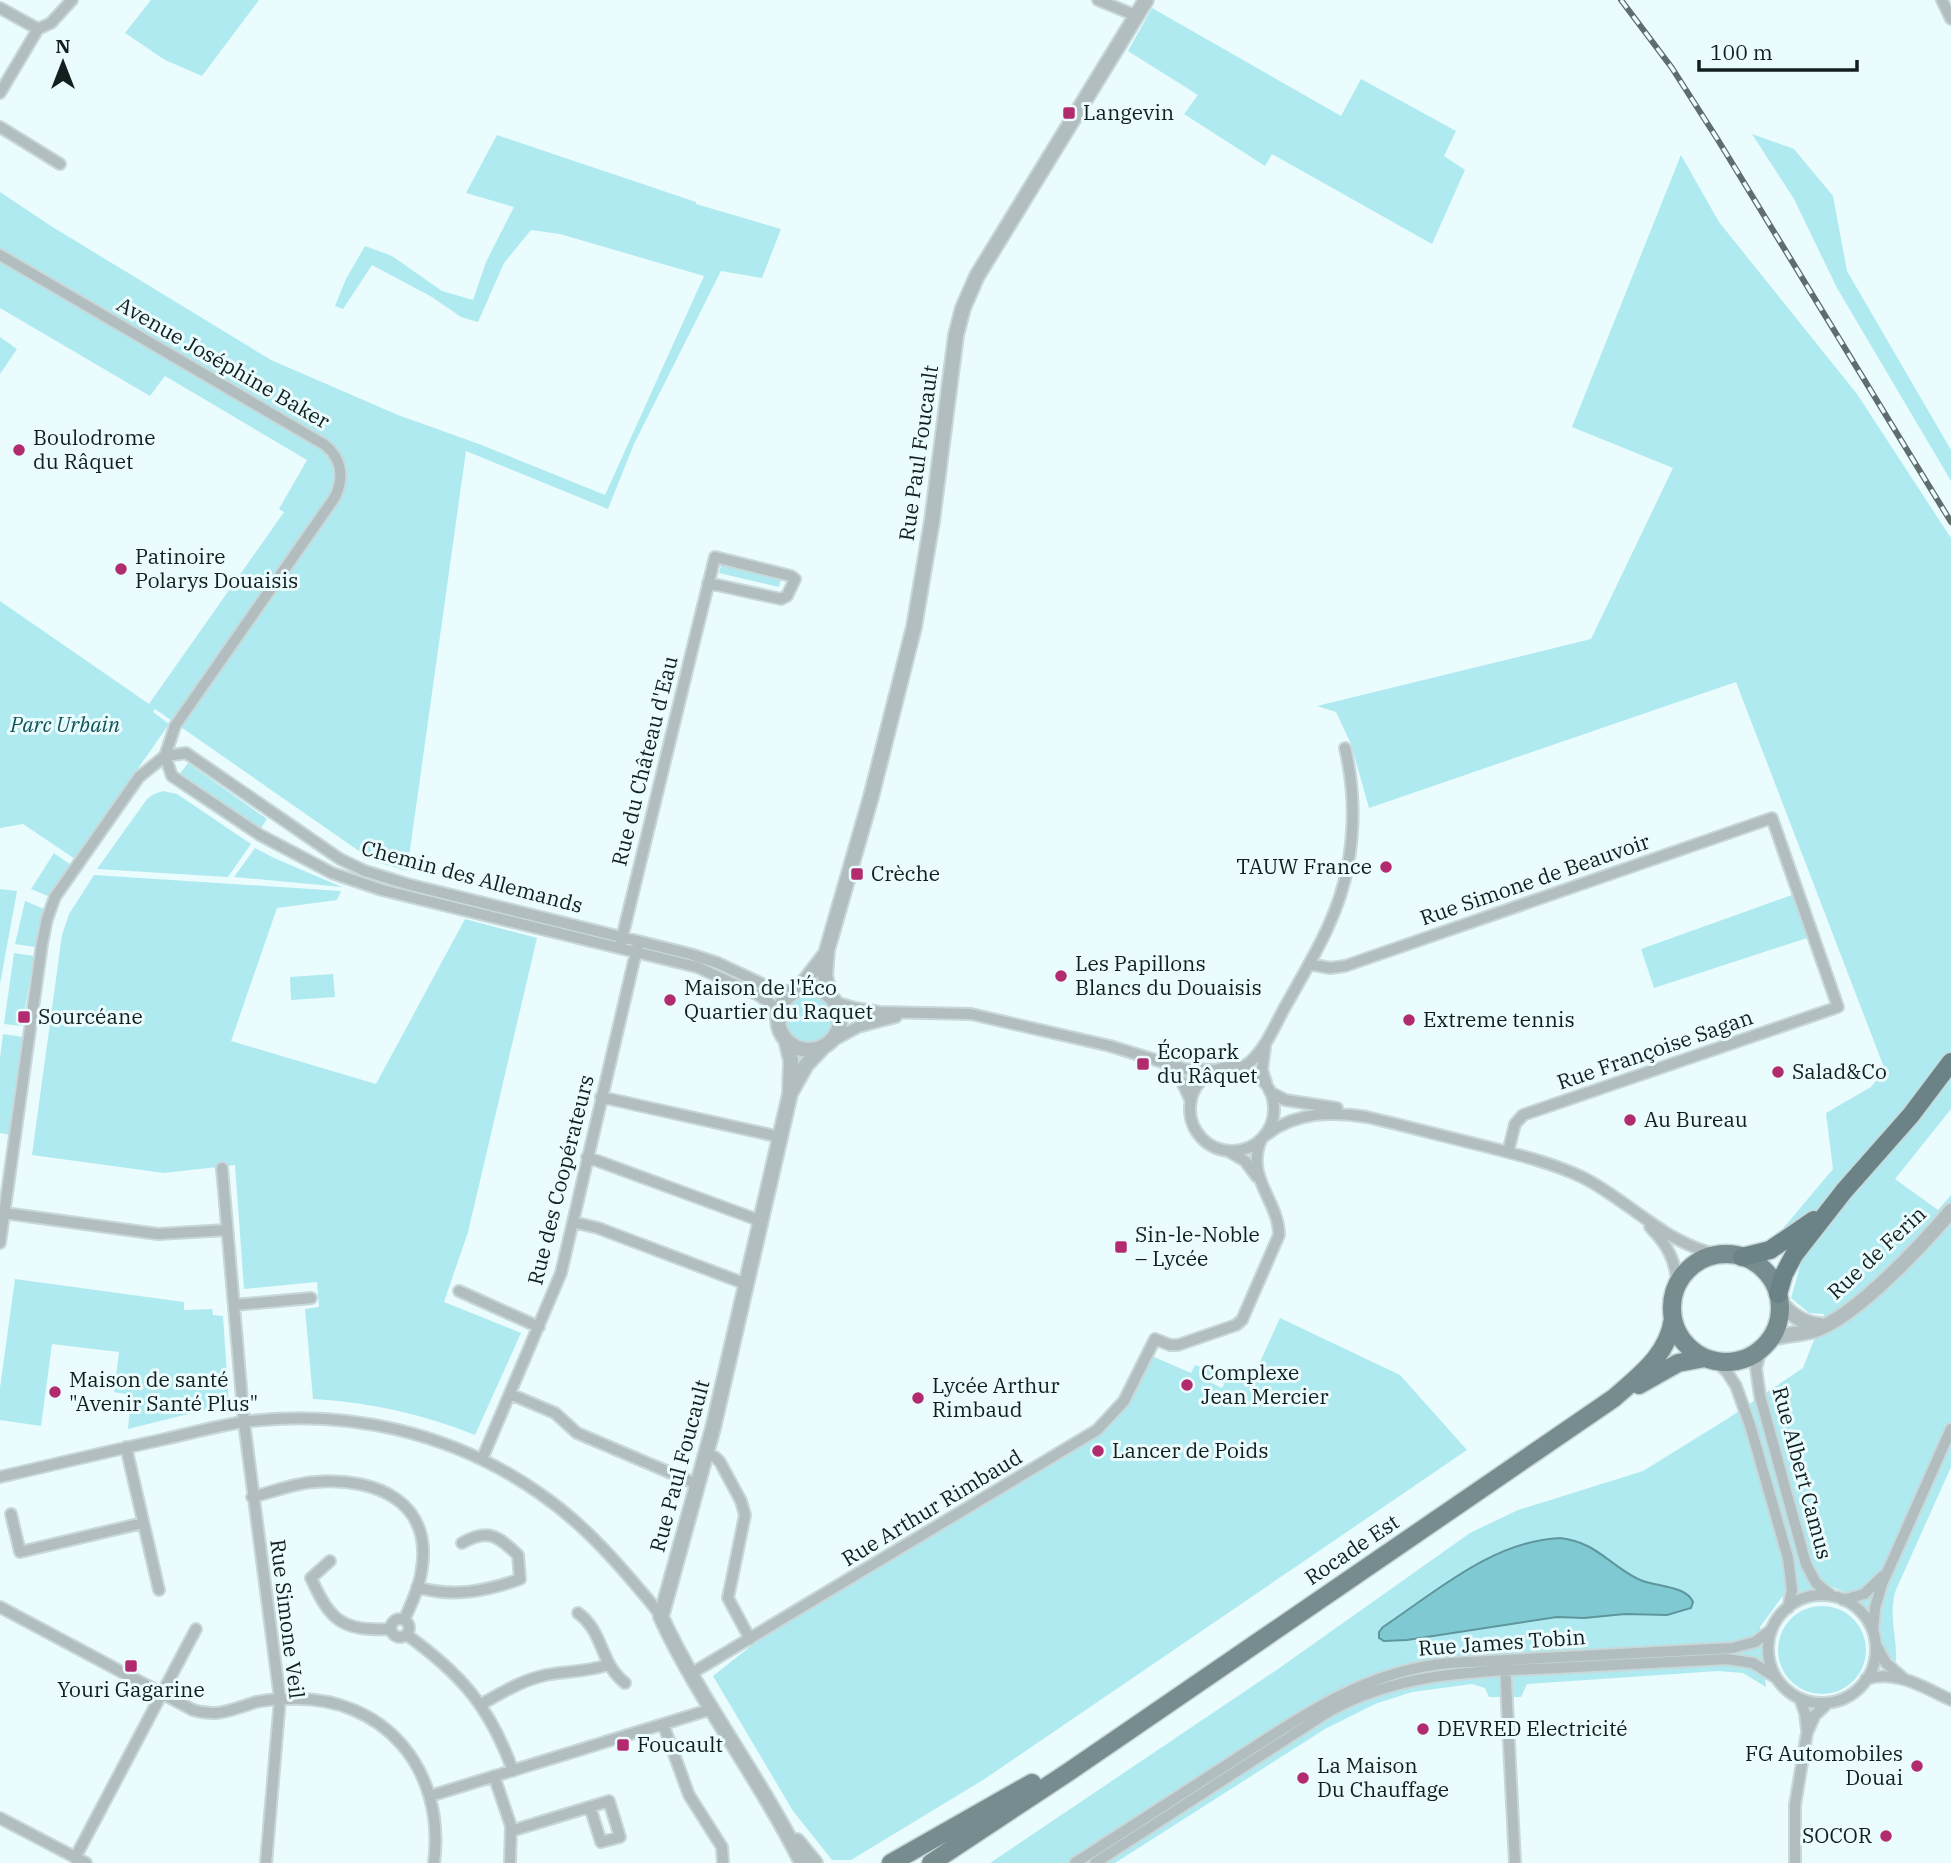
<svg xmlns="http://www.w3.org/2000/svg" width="1951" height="1863" font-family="'IBM Plex Serif',serif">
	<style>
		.green { fill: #afeaf1 }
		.water { fill: #7fcad2; stroke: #5f969c; stroke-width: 2 }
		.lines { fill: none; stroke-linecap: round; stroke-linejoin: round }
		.minor-casing { stroke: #c8d8d9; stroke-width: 14 }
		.tertiary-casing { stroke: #c8d8d9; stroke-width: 18 }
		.primary-casing { stroke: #c8d8d9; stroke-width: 21 }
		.trunk-casing { stroke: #c8d8d9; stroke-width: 21 }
		.minor { stroke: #b1bdbf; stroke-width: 10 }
		.tertiary { stroke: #b1bdbf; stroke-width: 14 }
		.primary { stroke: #768c8e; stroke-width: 18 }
		.trunk { stroke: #6b8386; stroke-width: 18 }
		.rail-casing { stroke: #5f6d6e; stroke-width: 6 }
		.rail { stroke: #eafcfd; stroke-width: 3.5; stroke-dasharray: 10; stroke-linecap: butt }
		.poi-dot { fill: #b22b6f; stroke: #eafcfd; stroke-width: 2.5 }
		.labels { text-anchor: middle; stroke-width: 6; stroke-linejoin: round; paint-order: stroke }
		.poi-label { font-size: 21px; fill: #131e1f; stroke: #eafcfd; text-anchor: start }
		.street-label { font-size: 21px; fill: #131e1f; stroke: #eafcfd }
		.park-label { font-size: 21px; font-style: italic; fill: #0f5258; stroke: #eafcfd }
	</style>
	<rect width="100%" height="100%" fill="#eafcfd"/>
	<path class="green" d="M 151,0 L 259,0 L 202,76 L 165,60 L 125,33 Z
		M 1152,8 L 1341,116 L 1361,79 L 1456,131 L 1444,156 L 1465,170 L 1432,244 L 1272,154 L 1265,166 L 1184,114 L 1198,95 L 1128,51 Z
		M 1752,134 L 1794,149 L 1833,196 L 1847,271 L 1951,450 L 1951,481 L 1837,288 L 1794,199 Z
		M 497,135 L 696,202 L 696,204 L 781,229 L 762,278 L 721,271 L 634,444 L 608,509 L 466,451 L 407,871 L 377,862 L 356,849 L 155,709 L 153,712 L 169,724 L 75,859 L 23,824 L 0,828 L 0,601 L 149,704 L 284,512 L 279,509 L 307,460 L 165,376 L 150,396 L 0,308 L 0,192 L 51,226 L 271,360 L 398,415 L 479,444 L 605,495 L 704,276 L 560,234 L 531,230 L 504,263 L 478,322 L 461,317 L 432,297 L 372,265 L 343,309 L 335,306 L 346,279 L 365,246 L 392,256 L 442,291 L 473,300 L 486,262 L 514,207 L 466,193 Z
		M 1681,155 L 1719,222 L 1857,394 L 1951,538 L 1951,1109 L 1895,1179 L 1938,1210 L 1951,1195 L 1951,1467 L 1895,1592 C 1889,1619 1897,1635 1896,1662 L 1884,1652 L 1877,1618 L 1849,1594 L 1828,1585 L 1782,1597 L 1760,1627 L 1766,1687 L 1743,1673 L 1718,1671 L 1527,1684 L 1521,1697 L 1489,1697 L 1485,1688 L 1472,1684 L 1412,1692 L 1375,1704 L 1325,1729 L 1115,1863 L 990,1863 L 1278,1669 L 1470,1533 L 1518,1510 L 1643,1471 L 1727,1419 L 1803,1368 L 1824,1314 L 1809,1313 L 1791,1298 L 1801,1263 L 1780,1232 L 1833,1169 L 1826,1113 L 1871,1087 L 1885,1070 L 1736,682 L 1369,808 L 1351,744 L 1336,712 L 1317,706 L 1591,639 L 1673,468 L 1572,427 Z
		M 0,337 L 17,349 L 0,374 Z
		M 722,562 L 782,576 L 779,587 L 719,573 Z
		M 188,763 L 267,819 L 259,831 L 179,775 Z
		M 163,791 L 177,794 L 251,844 L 228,877 L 97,869 L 147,799 L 154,794 Z
		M 255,848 L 274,858 L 342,887 L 234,877 Z
		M 54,853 L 71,865 L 50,897 L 31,889 Z
		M 94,875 L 341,891 L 337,900 L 277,908 L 231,1041 L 376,1084 L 465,919 L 537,938 L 468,1232 L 444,1302 L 521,1333 L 475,1435 C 423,1414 369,1402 313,1399 L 305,1309 L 319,1307 L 317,1282 L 244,1289 L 235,1165 L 164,1173 L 32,1155 L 62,935 L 69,914 Z
		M 0,889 L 17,891 L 0,984 Z
		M 1795,894 L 1810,937 L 1654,988 L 1641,949 Z
		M 25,901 L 44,909 L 35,947 L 15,944 Z
		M 14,953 L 34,956 L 22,1026 L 4,1024 Z
		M 333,974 L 335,997 L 291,1000 L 290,977 Z
		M786 1019a24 24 0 1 1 48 0a24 24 0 1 1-48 0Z
		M 3,1034 L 23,1037 L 10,1135 L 0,1133 L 0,1058 Z
		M 15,1279 L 184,1302 L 184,1310 L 212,1309 L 213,1315 L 223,1316 L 229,1404 L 128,1429 L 131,1395 L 114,1392 L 119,1352 L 52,1344 L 41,1426 L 0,1420 L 0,1388 Z
		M 1280,1318 L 1400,1375 L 1467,1450 L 983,1780 L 851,1860 L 832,1860 L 793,1811 L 713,1676 L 756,1642 L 1094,1437 C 1124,1413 1137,1391 1152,1356 L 1191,1373 L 1195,1365 L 1212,1371 L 1208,1381 L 1222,1388 L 1232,1368 L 1253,1377 Z
		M1778 1650a44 44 0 1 1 88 0a44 44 0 1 1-88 0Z"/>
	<path class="water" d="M 1560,1538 C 1596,1542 1608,1564 1638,1579 C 1654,1587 1686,1585 1693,1602 L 1691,1608 L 1667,1615 L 1625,1614 L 1584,1618 L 1557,1617 L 1407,1640 L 1384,1641 L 1379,1638 L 1379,1632 L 1383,1627 C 1437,1591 1493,1541 1560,1538 Z"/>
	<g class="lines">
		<g class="minor-casing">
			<path id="minor" d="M 1098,0 L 1137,16
				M 1942,0 L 1951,19
				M 0,8 L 38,29
				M 38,29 L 51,23 L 72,0
				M 0,93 L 38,29
				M 0,127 L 60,164
				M 0,255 L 325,445 C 342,459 344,478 335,497 L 175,726 L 165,756
				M 165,756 L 172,776 L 260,835 L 332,873 L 382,890 L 697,967 L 758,995 L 771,1004 L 778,1016
				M 621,942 C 653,813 683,685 715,557 L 791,576 L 795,579 L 787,596 L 781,599 L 708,583
				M 1309,964 L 1330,968 L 1345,966 L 1772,818 L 1838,1007 L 1523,1115 L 1515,1124 L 1508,1152
				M 835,1002 L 855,1008 L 880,1012 L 971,1014 L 1110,1046 L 1185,1069 L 1217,1070
				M 832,1041 L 858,1027 L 896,1017
				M 1265,1047 L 1262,1070 L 1266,1082
				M 1166,1066 L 1182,1082 L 1191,1101
				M 1236,1067 C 1242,1067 1246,1066 1250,1062 C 1266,1048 1275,1025 1285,1007 C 1310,962 1339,917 1348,865 C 1355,826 1354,786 1345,748
				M1190 1109a42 42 0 1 1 84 0a42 42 0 1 1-84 0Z
				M 1270,1092 L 1285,1100 L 1337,1108
				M 601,1097 L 780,1137
				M 1266,1135 C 1295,1112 1331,1111 1367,1117 C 1405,1126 1443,1136 1480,1145 C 1515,1154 1550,1162 1582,1177 C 1630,1201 1666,1245 1720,1255
				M 1228,1151 L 1245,1161 L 1257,1177
				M 587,1157 L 761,1221
				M 222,1168 L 244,1422 L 280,1699 L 266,1863
				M 4,1213 L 158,1234 L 227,1230
				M 573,1222 L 598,1228 L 746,1284
				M 1650,1227 C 1667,1244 1677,1262 1677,1286
				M 0,1243 L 42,944 L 47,919 L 55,897 L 139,777 L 165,756 L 186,753 L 340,859 L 365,871 L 407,884 L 690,954 L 718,963 L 773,989 L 793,992
				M 459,1291 L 539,1327
				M 234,1305 L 311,1298
				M 1761,1350 L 1756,1368 L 1760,1396 L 1806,1564 L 1816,1583 L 1832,1596
				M 1716,1361 L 1727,1372 L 1736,1386 L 1750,1425 L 1788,1558 L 1792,1590 L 1788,1608
				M 510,1394 L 555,1413 L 577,1433 L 699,1485
				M 126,1447 L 159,1590
				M 707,1454 L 715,1457 L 720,1462 L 741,1501 L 745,1515 L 728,1598 L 750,1639
				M 482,1459 L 561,1273 L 637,948
				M 0,1477 C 55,1464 110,1451 165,1439 C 191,1433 217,1426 243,1422 C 347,1408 453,1433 539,1493 C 577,1519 606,1550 635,1584 C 644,1595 654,1605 661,1617
				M 252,1497 C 273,1492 294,1483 315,1482 C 377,1477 435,1502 421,1574 C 418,1590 411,1605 404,1620
				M 11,1514 L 20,1552 L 143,1523
				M 330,1561 L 311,1578 C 331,1622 342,1631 391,1629
				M 417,1587 C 452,1598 487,1591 520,1579 L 518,1555 C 498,1536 488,1528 462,1543
				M1768 1649a54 54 0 1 1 108 0a54 54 0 1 1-108 0Z
				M 1843,1600 L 1864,1594 L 1883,1576
				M 0,1607 L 193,1710 C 217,1718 233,1709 256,1702 C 266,1700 277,1699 288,1699 C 384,1695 446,1769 434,1863
				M 578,1613 C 604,1632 599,1662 625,1683
				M391 1628a9 9 0 1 1 18 0a9 9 0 1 1-18 0Z
				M 1873,1631 L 1875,1608 L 1882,1584 L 1951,1429
				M 407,1635 C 461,1674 490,1707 513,1771
				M 1876,1645 L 1886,1663 L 1903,1678
				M 1505,1663 L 1515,1863
				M 692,1673 L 1097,1430 L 1124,1401 L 1155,1339 L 1170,1345 L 1178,1345 L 1236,1325 L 1242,1320 L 1279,1235 C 1279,1201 1245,1178 1261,1140
				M 1866,1679 C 1896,1669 1925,1688 1951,1700
				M 1800,1699 L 1805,1713 L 1807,1730
				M 480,1705 C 501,1693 522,1680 546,1675 C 567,1671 587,1672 607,1665
				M 663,1724 L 689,1795 L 722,1847 L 723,1863
				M 494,1776 L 511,1826 L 510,1863
				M 430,1796 L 712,1709
				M 0,1818 L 86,1863
				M 511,1831 L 609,1801 L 620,1837 L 601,1842 L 590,1807
				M 75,1858 L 196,1629
				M 1075,1863 C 1126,1830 1177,1797 1228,1764 C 1300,1718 1362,1671 1450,1663 L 1732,1648 L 1755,1642 L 1771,1630
				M 1095,1863 L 1328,1712 C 1402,1671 1475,1672 1556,1668 C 1613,1665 1670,1662 1727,1659 L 1753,1663 L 1775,1677
				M 1795,1863 L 1795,1805 L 1807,1733 L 1815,1715 L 1828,1703"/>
		</g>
		<g class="tertiary-casing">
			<path id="tertiary" d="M778 1019a31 31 0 1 1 62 0a31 31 0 1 1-62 0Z
				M 798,990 L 825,955
				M 829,995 L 825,975 L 827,950 L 871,797 L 914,627 L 932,521 L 956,335 L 963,308 L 977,276 L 1146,0
				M 786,1040 L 791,1060 L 790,1094 L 713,1428 L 661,1617 C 701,1703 760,1778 802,1863
				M 792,1090 L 806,1065 L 822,1048
				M 1780,1302 C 1791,1315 1803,1324 1820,1325
				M 1771,1339 C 1786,1333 1803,1335 1818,1329 C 1859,1313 1922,1245 1951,1211
				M 797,1841 L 815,1863"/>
		</g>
		<g class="primary-casing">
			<path id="primary" d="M1672 1308a54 54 0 1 1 108 0a54 54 0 1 1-108 0Z
				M 1639,1385 L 1678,1363 L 1705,1358
				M 891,1863 L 1032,1783
				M 931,1863 L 1070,1771 L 1614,1398 C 1640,1375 1668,1355 1673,1319"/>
		</g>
		<g class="trunk-casing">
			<path id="trunk" d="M 1742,1257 L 1770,1250 L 1814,1220
				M 1778,1294 L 1784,1274 L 1794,1255 L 1844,1191 L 1911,1115 L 1951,1062"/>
		</g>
		<use href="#minor" class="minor"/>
		<use href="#tertiary" class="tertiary"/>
		<use href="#primary" class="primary"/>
		<use href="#trunk" class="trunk"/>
		<g class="rail-casing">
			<path id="rail" d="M 1621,0 L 1672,68 L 1718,140 L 1951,522"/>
		</g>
		<use href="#rail" class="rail"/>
	</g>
	<g class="poi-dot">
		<rect x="1062" y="106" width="14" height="14" rx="3.5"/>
		<circle cx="19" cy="450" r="7"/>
		<circle cx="121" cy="569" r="7"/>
		<circle cx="1386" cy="867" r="7"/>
		<rect x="850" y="867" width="14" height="14" rx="3.5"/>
		<circle cx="1061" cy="976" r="7"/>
		<circle cx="670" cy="1000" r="7"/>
		<rect x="17" y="1010" width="14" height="14" rx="3.5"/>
		<circle cx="1409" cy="1020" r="7"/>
		<rect x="1136" y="1057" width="14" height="14" rx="3.5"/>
		<circle cx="1778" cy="1072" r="7"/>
		<circle cx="1630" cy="1120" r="7"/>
		<rect x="1114" y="1240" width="14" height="14" rx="3.5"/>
		<circle cx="1187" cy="1385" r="7"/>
		<circle cx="55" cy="1392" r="7"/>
		<circle cx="918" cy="1398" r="7"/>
		<circle cx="1098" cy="1451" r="7"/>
		<rect x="124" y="1659" width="14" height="14" rx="3.5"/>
		<circle cx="1423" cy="1729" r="7"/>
		<rect x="616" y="1738" width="14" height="14" rx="3.5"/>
		<circle cx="1917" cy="1766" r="7"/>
		<circle cx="1303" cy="1778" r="7"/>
		<circle cx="1886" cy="1836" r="7"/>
	</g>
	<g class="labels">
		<g class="poi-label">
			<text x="1083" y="120">Langevin</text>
			<text x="33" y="445">Boulodrome<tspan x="33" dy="24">du Râquet</tspan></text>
			<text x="135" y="564">Patinoire<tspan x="135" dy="24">Polarys Douaisis</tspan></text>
			<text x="1372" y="874" text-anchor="end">TAUW France</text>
			<text x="871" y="881">Crèche</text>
			<text x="1075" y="971">Les Papillons<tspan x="1075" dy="24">Blancs du Douaisis</tspan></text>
			<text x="684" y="995">Maison de l'Éco<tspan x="684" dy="24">Quartier du Raquet</tspan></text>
			<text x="38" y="1024">Sourcéane</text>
			<text x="1423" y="1027">Extreme tennis</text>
			<text x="1157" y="1059">Écopark<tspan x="1157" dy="24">du Râquet</tspan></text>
			<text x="1792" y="1079">Salad&amp;Co</text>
			<text x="1644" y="1127">Au Bureau</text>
			<text x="1135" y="1242">Sin-le-Noble<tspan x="1135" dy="24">– Lycée</tspan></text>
			<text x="1201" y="1380">Complexe<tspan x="1201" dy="24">Jean Mercier</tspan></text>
			<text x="69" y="1387">Maison de santé<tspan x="69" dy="24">"Avenir Santé Plus"</tspan></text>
			<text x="932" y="1393">Lycée Arthur<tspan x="932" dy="24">Rimbaud</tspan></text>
			<text x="1112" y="1458">Lancer de Poids</text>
			<text x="131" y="1697" text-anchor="middle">Youri Gagarine</text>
			<text x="1437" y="1736">DEVRED Electricité</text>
			<text x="637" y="1752">Foucault</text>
			<text x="1903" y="1761" text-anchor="end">FG Automobiles<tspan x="1903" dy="24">Douai</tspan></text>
			<text x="1317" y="1773">La Maison<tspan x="1317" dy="24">Du Chauffage</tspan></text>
			<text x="1872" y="1843" text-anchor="end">SOCOR</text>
		</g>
		<g class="street-label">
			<text transform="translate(223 363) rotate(30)" y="7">Avenue Joséphine Baker</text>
			<text transform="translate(919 453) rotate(-82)" y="7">Rue Paul Foucault</text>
			<text transform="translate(645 761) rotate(-76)" y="7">Rue du Château d'Eau</text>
			<text transform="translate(472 877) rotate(15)" y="7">Chemin des Allemands</text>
			<text transform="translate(1535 880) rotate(-19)" y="7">Rue Simone de Beauvoir</text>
			<text transform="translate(1655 1050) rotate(-19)" y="7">Rue Françoise Sagan</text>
			<text transform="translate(561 1180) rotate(-76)" y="7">Rue des Coopérateurs</text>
			<text transform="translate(1877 1253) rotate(-43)" y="7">Rue de Ferin</text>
			<text transform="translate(680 1466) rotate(-75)" y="7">Rue Paul Foucault</text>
			<text transform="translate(1802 1473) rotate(75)" y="7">Rue Albert Camus</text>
			<text transform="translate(932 1508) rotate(-31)" y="7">Rue Arthur Rimbaud</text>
			<text transform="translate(1352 1550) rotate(-34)" y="7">Rocade Est</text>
			<text transform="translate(287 1619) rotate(83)" y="7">Rue Simone Veil</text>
			<text transform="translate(1502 1643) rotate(-4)" y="7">Rue James Tobin</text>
		</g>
		<g class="park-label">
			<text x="65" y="732">Parc Urbain</text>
		</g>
	</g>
	<g transform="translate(63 63)" stroke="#eafcfd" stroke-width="5" paint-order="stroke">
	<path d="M0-5L12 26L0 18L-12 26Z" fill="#131e1f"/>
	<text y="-10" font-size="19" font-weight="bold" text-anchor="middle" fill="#131e1f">N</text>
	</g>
	<path d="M1699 60v10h158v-10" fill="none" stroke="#131e1f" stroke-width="3.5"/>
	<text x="1710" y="60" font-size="21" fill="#131e1f" stroke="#eafcfd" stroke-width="5" paint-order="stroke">100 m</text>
</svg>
